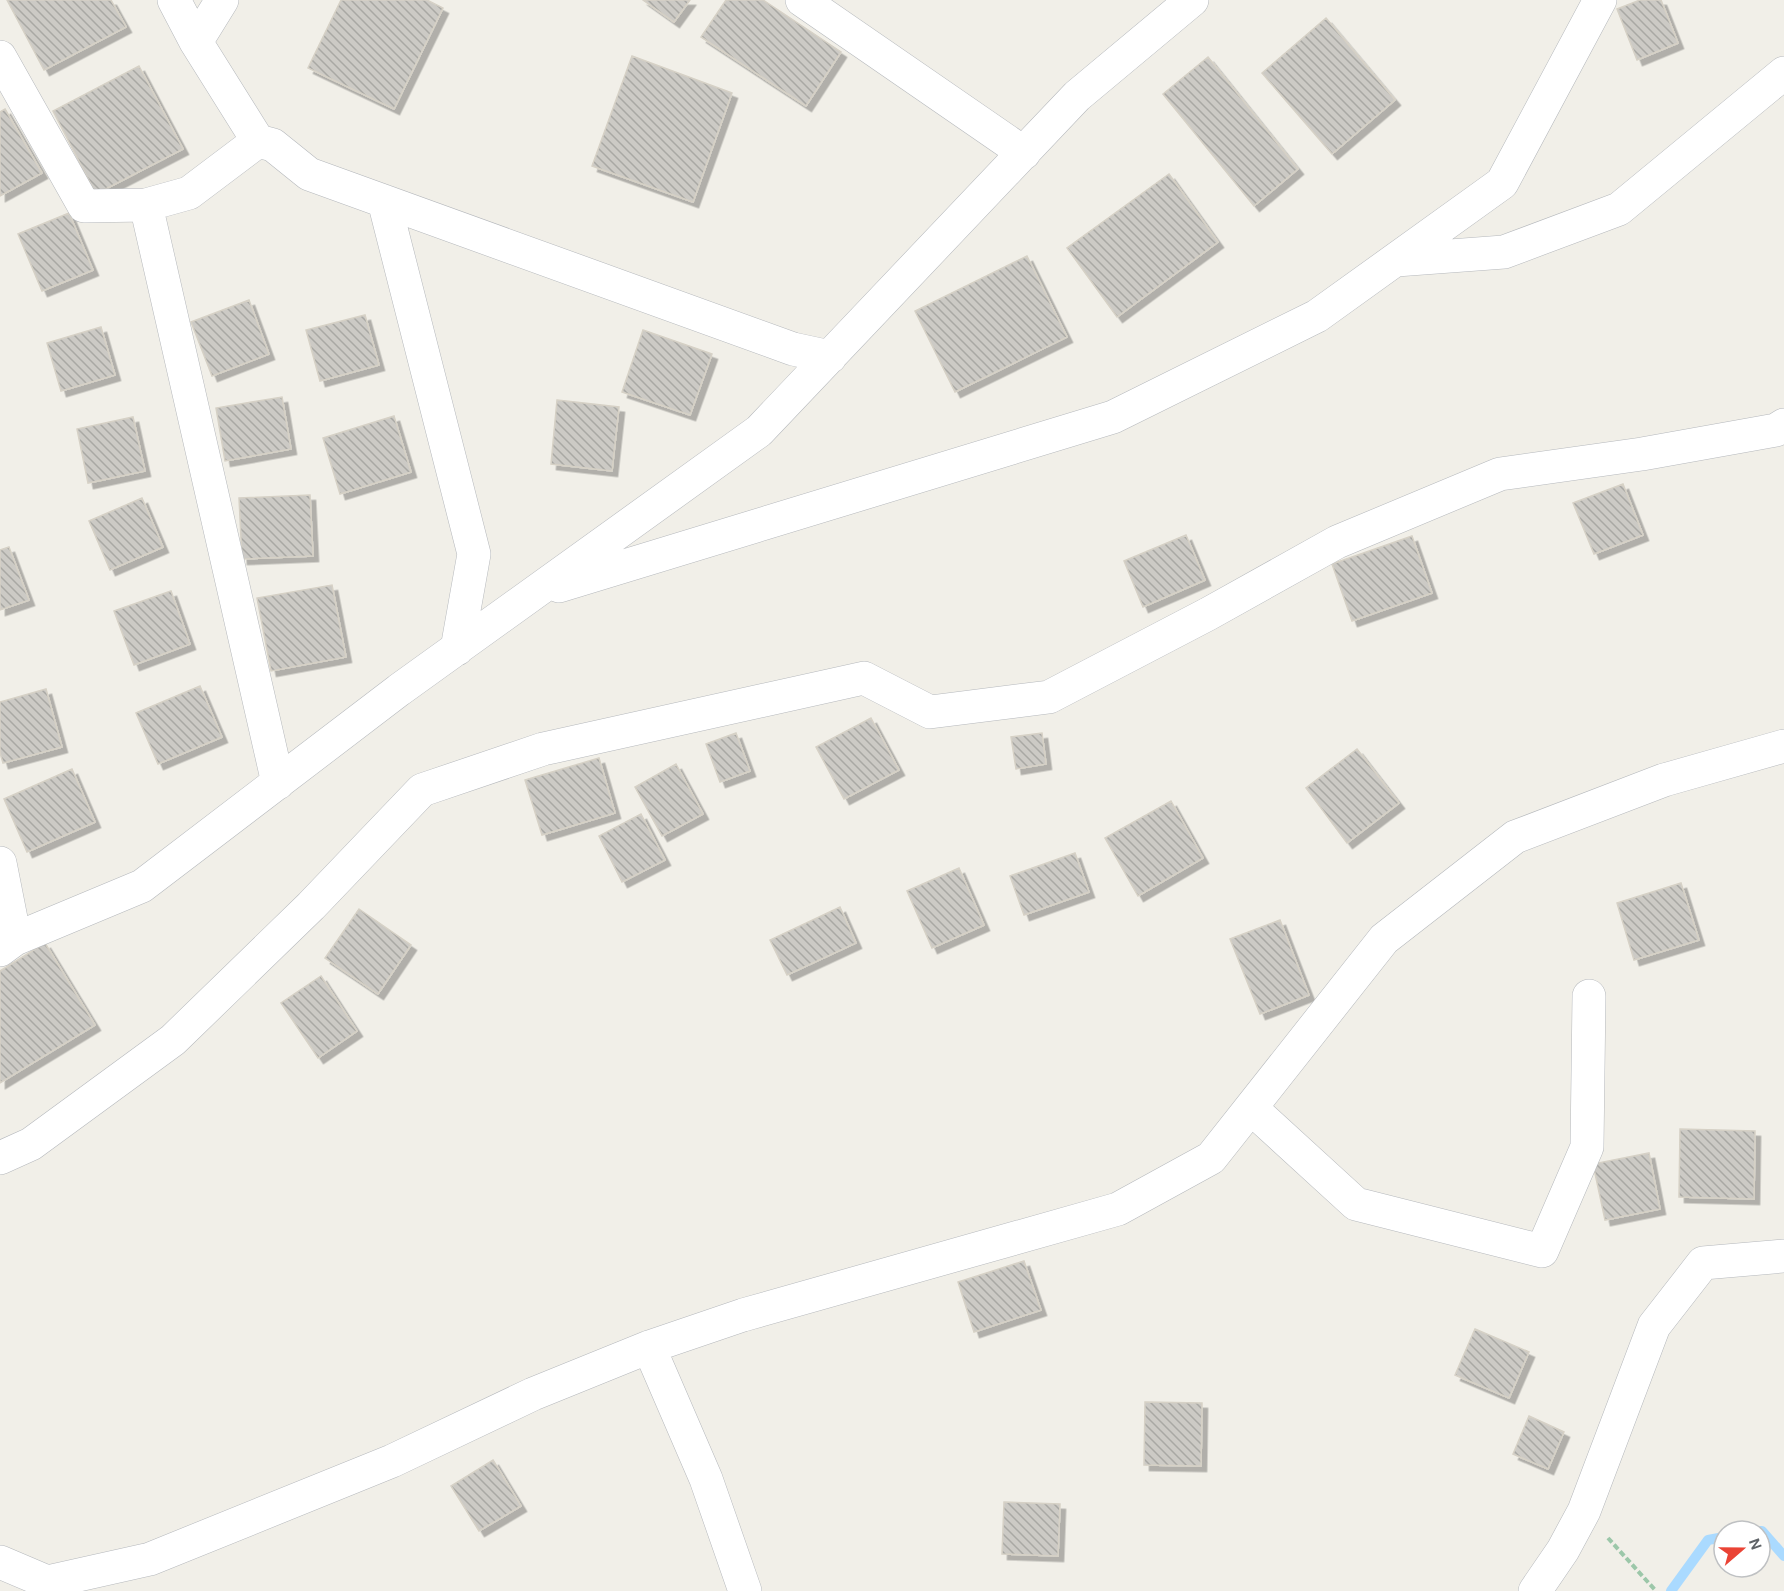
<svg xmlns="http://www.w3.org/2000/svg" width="1784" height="1591" font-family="Karla,sans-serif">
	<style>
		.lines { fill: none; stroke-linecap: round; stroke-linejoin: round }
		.stream { stroke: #aadaff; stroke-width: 10 }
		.building { fill: url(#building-back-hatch); stroke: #d6d1c6; stroke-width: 1.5; filter: url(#shadow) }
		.minor-casing { stroke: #b5b8bc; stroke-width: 34 }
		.path { stroke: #9cc7a9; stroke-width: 4; stroke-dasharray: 6 3; stroke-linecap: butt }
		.minor { stroke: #fff; stroke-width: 33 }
	</style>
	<defs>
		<pattern id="building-back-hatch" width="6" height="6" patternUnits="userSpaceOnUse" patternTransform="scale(1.5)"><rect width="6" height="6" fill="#cccac5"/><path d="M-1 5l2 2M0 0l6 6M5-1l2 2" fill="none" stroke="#a9a8a4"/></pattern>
		<filter id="shadow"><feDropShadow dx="5.5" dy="5.5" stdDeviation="0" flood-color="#0004"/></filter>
	</defs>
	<rect width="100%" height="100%" fill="#f1efe8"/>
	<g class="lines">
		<path class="stream" d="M 1760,1531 L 1762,1531 L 1784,1556
			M 1671,1591 L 1708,1540 L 1724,1537"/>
	</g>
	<path class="building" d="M 7,0 L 111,0 L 126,27 L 44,70 Z
		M 341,0 L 427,0 L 443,8 L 394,109 L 308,68 Z
		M 643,0 L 690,0 L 674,22 Z
		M 726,0 L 763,0 L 841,52 L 806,106 L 701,37 Z
		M 1640,0 L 1661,0 L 1678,43 L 1637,60 L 1617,9 Z
		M 1326,18 L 1395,100 L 1332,154 L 1262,73 Z
		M 632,56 L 732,93 L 693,202 L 592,166 Z
		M 1208,57 L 1298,169 L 1254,206 L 1163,94 Z
		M 139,66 L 183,149 L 96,194 L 53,111 Z
		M 5,109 L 42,173 L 0,196 L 0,112 Z
		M 1169,174 L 1218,242 L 1117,317 L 1067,248 Z
		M 69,213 L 93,270 L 42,291 L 18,234 Z
		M 1027,256 L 1067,337 L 955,392 L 915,311 Z
		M 249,300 L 269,354 L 212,376 L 191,322 Z
		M 365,315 L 379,365 L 320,381 L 306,330 Z
		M 101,327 L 115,375 L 61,391 L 47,343 Z
		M 643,330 L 712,354 L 690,415 L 622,392 Z
		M 282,397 L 291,449 L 225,461 L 216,408 Z
		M 557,400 L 619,407 L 612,471 L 551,464 Z
		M 394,416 L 411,472 L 340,494 L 323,438 Z
		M 133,417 L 145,471 L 88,483 L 77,429 Z
		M 1623,484 L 1643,535 L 1594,554 L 1573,503 Z
		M 310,495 L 313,556 L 242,559 L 239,498 Z
		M 142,498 L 163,547 L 110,570 L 89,521 Z
		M 1186,535 L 1205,580 L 1143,607 L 1124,561 Z
		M 1412,536 L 1432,593 L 1352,621 L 1332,564 Z
		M 9,547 L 29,600 L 0,610 L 0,550 Z
		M 332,585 L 346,657 L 271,671 L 257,598 Z
		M 171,591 L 190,644 L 134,665 L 114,611 Z
		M 200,686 L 222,737 L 158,764 L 136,713 Z
		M 46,689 L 62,747 L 3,763 L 0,753 L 0,702 Z
		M 871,718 L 899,770 L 844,799 L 816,747 Z
		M 736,733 L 750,771 L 720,782 L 706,744 Z
		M 1042,733 L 1046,764 L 1016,769 L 1011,737 Z
		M 1357,749 L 1399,803 L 1347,843 L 1306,788 Z
		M 599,758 L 615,813 L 542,835 L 525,780 Z
		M 676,764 L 703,814 L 662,836 L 635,787 Z
		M 72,769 L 95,822 L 27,852 L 4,799 Z
		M 1171,801 L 1203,858 L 1138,896 L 1105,838 Z
		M 641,814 L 665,860 L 622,882 L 599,836 Z
		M 1075,853 L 1089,892 L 1024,915 L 1010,876 Z
		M 959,868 L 984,925 L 932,948 L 907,891 Z
		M 1681,883 L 1699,940 L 1634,960 L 1617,903 Z
		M 840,907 L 856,943 L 787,975 L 770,940 Z
		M 359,909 L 411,945 L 378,994 L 325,958 Z
		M 1280,920 L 1309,995 L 1260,1014 L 1230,939 Z
		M 45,943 L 95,1025 L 0,1083 L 0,971 Z
		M 321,976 L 357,1031 L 318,1058 L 281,1003 Z
		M 1680,1129 L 1755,1131 L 1754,1199 L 1679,1197 Z
		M 1649,1153 L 1660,1209 L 1605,1220 L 1593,1164 Z
		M 1024,1261 L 1041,1310 L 974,1332 L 958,1282 Z
		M 1475,1329 L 1529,1352 L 1509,1398 L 1455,1375 Z
		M 1145,1402 L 1202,1403 L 1201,1466 L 1144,1465 Z
		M 1529,1416 L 1564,1432 L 1548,1469 L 1513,1454 Z
		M 493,1460 L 521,1506 L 479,1531 L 451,1486 Z
		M 1004,1502 L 1060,1504 L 1058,1556 L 1002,1554 Z"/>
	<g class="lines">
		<g class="minor-casing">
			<path id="minor" d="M 174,0 L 196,42 L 258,141 L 273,145 L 309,174 L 793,349 L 830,357
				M 802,0 L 1024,153
				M 196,42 L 222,0
				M 0,57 L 84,206 L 146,205 L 189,193 L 258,141
				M 384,201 L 474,554 L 457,649
				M 146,205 L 278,783
				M 1396,260 L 1504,252 L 1619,209 L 1784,73
				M 559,586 L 1113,417 L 1317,316 L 1502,183 L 1600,0
				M 0,863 L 15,939
				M 0,950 L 15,939 L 142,886 L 399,690 L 759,431 L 1077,96 L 1192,0
				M 1251,1108 L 1356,1204 L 1542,1251 L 1587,1147 L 1589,996
				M 0,1158 L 31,1144 L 173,1040 L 311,906 L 422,790 L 543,749 L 864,678 L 930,712 L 1049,697 L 1208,614 L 1337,542 L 1500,474 L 1642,454 L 1776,430 L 1784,425
				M 649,1347 L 706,1479 L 745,1591
				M 0,1562 L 47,1582 L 150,1559 L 392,1461 L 533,1394 L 649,1347 L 743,1315 L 1118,1209 L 1211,1158 L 1384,939 L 1515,837 L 1664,780 L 1784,746
				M 1535,1591 L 1563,1550 L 1584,1511 L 1654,1326 L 1703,1263 L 1784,1256"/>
		</g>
		<path class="path" d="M 1608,1538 L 1656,1591"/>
		<use href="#minor" class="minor"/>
	</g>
	<g transform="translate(1742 1549) rotate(70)"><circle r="28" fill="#ffffff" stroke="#bfc1c3" stroke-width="1.5"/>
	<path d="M0-4.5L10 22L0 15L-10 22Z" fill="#ea4335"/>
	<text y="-9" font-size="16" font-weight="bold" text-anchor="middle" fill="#5f6368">N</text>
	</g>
</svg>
